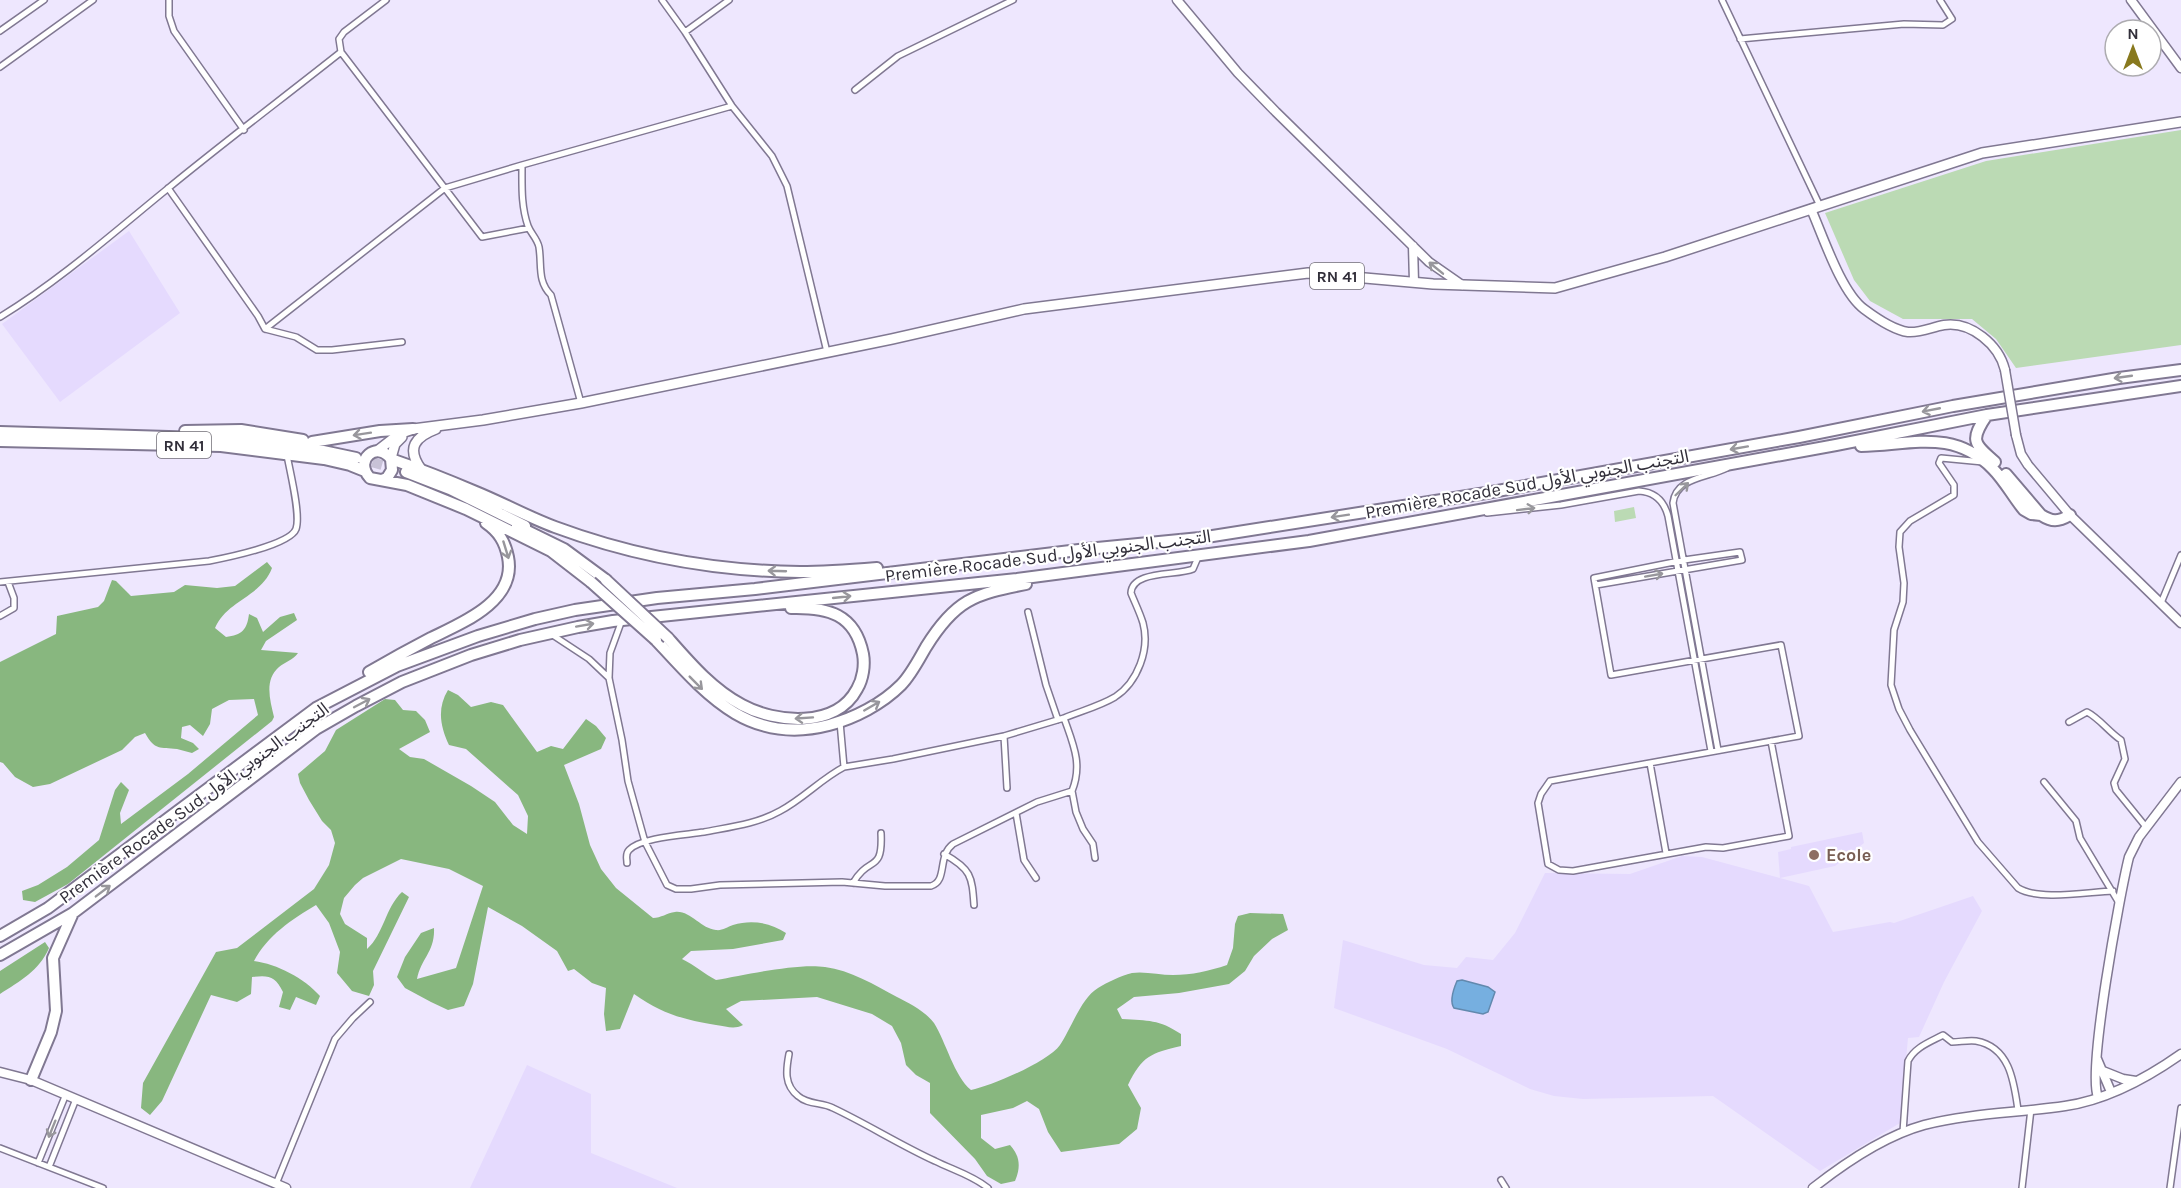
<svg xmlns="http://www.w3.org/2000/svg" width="2181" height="1188" font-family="Karla,'Noto Sans Arabic',sans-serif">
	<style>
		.built { fill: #e5dafe }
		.green { fill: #bbdab4 }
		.forest { fill: #88b77f }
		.water { fill: #76afe0; stroke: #6289ae; stroke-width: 1.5 }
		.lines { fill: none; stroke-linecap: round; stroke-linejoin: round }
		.highway-tunnel { stroke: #c8c2d7; stroke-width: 10; stroke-dasharray: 10 5; stroke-linecap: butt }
		.street-casing { stroke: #807892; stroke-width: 8 }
		.secondary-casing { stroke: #807892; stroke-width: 11 }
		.primary-casing { stroke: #807892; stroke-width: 12 }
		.highway-casing { stroke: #807892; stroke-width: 14 }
		.street { stroke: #fff; stroke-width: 5 }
		.secondary { stroke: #fff; stroke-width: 8 }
		.primary { stroke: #fff; stroke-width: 9 }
		.highway { stroke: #fff; stroke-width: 10 }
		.secondary-bridge-casing { stroke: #807892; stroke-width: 11; stroke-linecap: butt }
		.highway-bridge-casing { stroke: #807892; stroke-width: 14; stroke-linecap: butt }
		.secondary-bridge { stroke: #fff; stroke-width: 8 }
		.highway-bridge { stroke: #fff; stroke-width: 10 }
		.oneway { stroke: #98979c }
		.education-dot { fill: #8d6e63; stroke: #fff; stroke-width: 2 }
		.labels { text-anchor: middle; stroke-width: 4.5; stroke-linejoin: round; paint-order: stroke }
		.shield { fill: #fff; stroke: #706d75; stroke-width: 1.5 }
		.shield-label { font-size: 16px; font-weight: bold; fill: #322f3a }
		.street-label { font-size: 18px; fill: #322f3a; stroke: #fff }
		.education-label { font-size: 18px; font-weight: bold; fill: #785e54; stroke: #fff; text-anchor: start }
	</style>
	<rect width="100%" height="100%" fill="#eee7fe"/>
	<path class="built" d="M 129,231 L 180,313 L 60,402 L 2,324 Z
		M 1862,832 L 1864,843 L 1835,866 L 1780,878 L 1809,886 L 1833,932 L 1890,922 L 1894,923 L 1973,896 L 1982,911 L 1944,982 L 1919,1037 L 1908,1038 L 1900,1123 L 1820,1171 L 1713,1096 L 1583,1099 L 1554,1096 L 1530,1089 L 1447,1049 L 1334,1008 L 1343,940 L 1424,965 L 1457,968 L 1466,957 L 1493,960 L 1515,933 L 1545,873 L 1630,874 L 1682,856 L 1702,857 L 1780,878 L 1778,852 L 1791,849 L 1791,847 Z
		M 527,1065 L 591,1094 L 591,1153 L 677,1188 L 470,1188 Z"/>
	<path class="green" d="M 2181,130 L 2181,345 L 2016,368 L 1996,339 L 1972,319 L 1903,319 L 1870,301 L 1854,280 L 1825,213 L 1986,161 Z
		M 1634,507 L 1636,518 L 1615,522 L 1614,511 Z"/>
	<path class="forest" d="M 267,562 L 272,568 C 261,597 227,600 215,628 L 226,637 C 242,635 247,630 249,614 L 257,618 L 263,632 L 280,617 L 294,613 L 297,620 L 266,641 L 261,650 L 298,653 C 293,660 285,662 279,667 C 264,680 270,700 274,717 L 272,721 L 68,884 L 35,902 L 23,900 L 22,891 L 38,885 L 67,867 L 99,840 L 115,790 L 121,782 L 129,790 L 120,813 L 121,824 L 188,774 L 258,715 L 254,699 L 229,700 L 212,709 L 210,724 L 203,736 L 190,725 L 182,727 L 181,738 L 193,743 L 199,749 L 192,753 C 187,752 182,750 177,749 C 160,747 155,751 145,733 L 135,737 L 122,750 L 50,784 L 33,787 L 15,777 L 3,763 L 0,762 L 0,662 L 56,634 L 57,616 L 98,607 L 104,601 L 112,580 L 116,581 L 131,596 L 174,592 L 185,585 L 217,588 L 235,586 Z
		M 448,690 L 458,695 L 471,707 L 491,702 L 503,705 L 537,752 L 551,746 L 563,749 L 586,719 L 596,726 L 606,738 L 601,749 L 564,765 L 579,804 L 590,845 L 601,869 L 616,888 L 653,918 C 661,918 667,913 675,912 C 690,910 701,929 716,930 C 722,931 727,927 733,925 C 752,919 771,923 786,933 L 783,940 L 733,949 L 691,951 L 682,959 C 695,965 704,974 716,980 C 745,975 797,963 825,967 C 850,970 875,985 897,997 C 909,1003 926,1012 934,1023 C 946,1042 954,1076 971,1090 C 991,1086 1048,1062 1060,1045 C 1071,1029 1081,998 1098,988 C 1108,982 1120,976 1132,973 C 1144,971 1160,975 1173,975 C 1192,975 1209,971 1227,965 L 1233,948 L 1235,924 L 1238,916 L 1250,913 L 1283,914 L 1288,930 L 1272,939 L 1254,956 L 1245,971 L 1229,984 L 1179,993 L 1134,997 L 1117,1009 L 1122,1019 C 1149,1021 1158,1019 1181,1034 L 1181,1046 C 1151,1053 1142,1056 1128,1085 L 1141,1108 L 1137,1129 L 1119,1144 L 1061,1152 L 1048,1132 L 1039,1109 L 1027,1101 L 1013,1108 L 981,1115 L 981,1138 L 995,1149 L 1010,1145 C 1020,1156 1021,1167 1015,1181 L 1001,1184 L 987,1176 L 975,1159 L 930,1113 L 930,1083 L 916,1075 L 906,1065 L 901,1043 L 892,1026 L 872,1014 L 817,997 L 741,1001 L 726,1009 L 743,1025 C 733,1030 727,1026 716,1025 C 681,1019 663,1014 634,994 L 620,1029 L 606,1031 L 604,1014 L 606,988 L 592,983 L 574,969 L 568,971 L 557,951 L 522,926 L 488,907 L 473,984 L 464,1006 L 448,1010 L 431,1002 L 405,988 L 397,977 L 405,957 L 421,933 L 434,928 C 435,952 421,958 417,979 L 456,968 L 483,886 L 449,869 L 401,859 L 363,878 L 355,885 L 344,898 L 340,914 L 345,924 L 367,938 L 367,949 C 384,934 385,908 402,892 L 409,897 L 373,971 L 374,985 L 369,996 L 352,991 L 337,973 L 340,952 L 329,923 L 316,905 C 292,919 267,936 254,961 C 277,964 304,978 320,996 L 316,1005 L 296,997 L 290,1010 L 279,1007 L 283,992 C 275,976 269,975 252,977 L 251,994 L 237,1002 L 211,995 L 162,1101 L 150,1115 L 141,1108 L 143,1083 L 216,952 L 237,948 L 314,889 L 329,865 L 335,843 L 331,830 L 322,821 L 309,800 L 300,783 L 298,774 L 325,751 L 336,730 L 385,699 L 395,700 L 403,710 L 416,711 L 425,720 L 430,732 L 399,749 L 410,757 L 424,759 L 471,786 L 495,802 L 513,825 L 527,834 L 528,816 L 518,795 L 466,749 L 449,745 C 440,726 437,708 448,690 Z
		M 45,942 L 49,948 C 39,971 20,981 0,994 L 0,971 Z"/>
	<path class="water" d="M 1462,980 L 1488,987 L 1495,992 L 1488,1012 L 1483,1014 L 1454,1008 C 1449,1001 1454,988 1457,981 Z"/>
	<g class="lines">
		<path class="highway-tunnel" d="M 358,458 L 406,472"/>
		<g class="street-casing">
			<path id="street" d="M 169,0 L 169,16 L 174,31 L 244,130
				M 662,0 L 685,32 L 732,106 L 772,156 L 787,186 L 827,352
				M 1722,0 L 1820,206
				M 0,31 L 44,0
				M 685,32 L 729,0
				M 1740,39 L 1904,24 L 1943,25 L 1952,19 L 1940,0
				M 341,52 L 482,237 L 529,228
				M 0,67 L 93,0
				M 855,90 L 898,56 L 1013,0
				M 168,188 L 258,316 L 265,329 L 296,337 L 317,350 L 332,350 L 402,342
				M 0,317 C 59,281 112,234 166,190 C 223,143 283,98 341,52 L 339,39 L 344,32 L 386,0
				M 265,329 L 445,188 L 522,165
				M 581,403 L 551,295 C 537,281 542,265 539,247 C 537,238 531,234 528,226 C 521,206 522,186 522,165 L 732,106
				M 1983,462 L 1941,458 L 1939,463 L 1954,485 L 1954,495 L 1910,521 L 1900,532 L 1899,547 L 1904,583 L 1903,602 L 1894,630 L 1891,685 L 1899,709 L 1910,730 L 1978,842 L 2018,888 C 2039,901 2087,892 2113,891
				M 1487,513 L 1561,505 L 1639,491 C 1655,492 1664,501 1668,516 L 1711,751
				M 0,582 L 209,561 C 225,558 290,545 296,529 C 301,515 290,472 287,455
				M 1596,585 L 1742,560 L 1740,552 L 1684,560 L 1594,578 L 1611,675 L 1781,645 L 1799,736 L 1550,781 L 1541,794 L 1538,803 L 1548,864 L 1559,870 L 1573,871 L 1706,847 L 1723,848 L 1789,836 L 1771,741
				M 2161,603 L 2181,555
				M 1028,612 L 1046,685 L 1058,720
				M 0,616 L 14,608 L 14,598 L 8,582
				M 622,620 L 610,653 L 609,678 L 622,740 L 628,781 L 645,842 L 667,885 L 676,889 L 691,889 L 720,885 L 842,882 L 885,886 L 931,886 C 948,881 937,856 953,844 L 1037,802 L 1072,791 C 1083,764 1073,744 1064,718 C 1081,711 1100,706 1115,697 C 1138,682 1150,649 1143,623 C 1140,613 1135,603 1131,593 C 1132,570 1177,576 1193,569 L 1199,555
				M 551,634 L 589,659 L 609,678
				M 2069,722 L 2087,712 C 2099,718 2109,732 2121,740 L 2125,759 L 2114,783 L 2116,790 L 2146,827
				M 1004,736 L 1007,788
				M 1718,750 L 1673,503 C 1676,477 1708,478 1727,468
				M 1650,763 L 1666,853
				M 844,767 L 893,759 L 1004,736 L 1064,718
				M 2044,782 L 2076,821 L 2080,838 L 2119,903
				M 1072,791 L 1076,812 L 1083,829 L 1093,844 L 1095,858
				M 1016,813 L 1024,860 L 1036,878
				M 944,854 C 971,869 972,876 974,905
				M 627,863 C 627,858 625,854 629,850 C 641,837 686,835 704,832 C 730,827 757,824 780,811 C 803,799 821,779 844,767 L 840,722
				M 853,883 C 869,855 883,874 881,833
				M 789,1054 C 786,1070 784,1085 798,1096 C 808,1105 822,1102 833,1108 C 867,1124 900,1145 935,1161 C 953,1170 972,1175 988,1188
				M 1903,1132 L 1908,1061 C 1915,1047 1930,1042 1943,1035 L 1952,1042 C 1960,1042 1968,1040 1976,1041 C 2010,1047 2014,1082 2018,1110
				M 0,1148 L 103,1188
				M 38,1163 L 66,1094
				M 49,1167 L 76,1099
				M 1501,1180 L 1506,1188
				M 276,1184 L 335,1039 L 353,1018 L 370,1002
				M 2022,1188 L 2031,1109
				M 2170,1188 L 2181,1108"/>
		</g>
		<g class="secondary-casing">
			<path id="secondary" d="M 1177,0 L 1238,73 L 1276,112 L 1429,262 L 1462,285
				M 2131,0 L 2181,68
				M 1811,209 C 1823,236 1841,292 1864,309 C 1876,318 1893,330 1908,332 C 1921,333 1932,327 1944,325 C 1971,321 1999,345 2005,370
				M 1413,246 L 1414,282
				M 2016,435 L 2021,454 L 2028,465 L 2070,515 L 2181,623
				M 2097,1059 L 2111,1092
				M 2103,1071 L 2123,1079 L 2136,1081
				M 0,1072 L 31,1080 L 286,1188
				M 2098,1097 C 2087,1072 2120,893 2129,857 L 2139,837 L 2181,782
				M 1813,1188 C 1846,1162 1884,1136 1924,1125 C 1971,1113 2018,1113 2065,1106 C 2106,1100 2147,1078 2181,1054"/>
		</g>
		<g class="primary-casing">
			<path id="primary" d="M 377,451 L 399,434 L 413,429 L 483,420 L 581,403 L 892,339 L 1024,309 L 1308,273 L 1433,284 L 1555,288 L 1665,257 L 1982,153 L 2181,122
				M 391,458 L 395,444 L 402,437
				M 421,469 C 406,448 415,437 436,429"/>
		</g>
		<g class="highway-casing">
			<path id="highway" d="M 1987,415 C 1970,440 1973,443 1995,462
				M 185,431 L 241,430 L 303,440
				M 0,432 L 236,439 L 304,447 L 356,458
				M 0,441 L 221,446 L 324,459 L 350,465 L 365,471
				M 312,442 L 380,431 L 413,429
				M 1861,446 C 1911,445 1953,428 1993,469 C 2005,481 2013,497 2024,510 L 2031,514 L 2041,515
				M 391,459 C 420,469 448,480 476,492 C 503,503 528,517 555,527 C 633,556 717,571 800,572 C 826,572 852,570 877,568
				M 406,472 L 450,489 L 525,526
				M 2006,474 L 2041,515 C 2052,522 2058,522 2070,515
				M 382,480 L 387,478 L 392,470 L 391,459 C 377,440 353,460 370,478 L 407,485 L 466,509 L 551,551 L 591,582
				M 517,526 L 564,549 L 606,580
				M 668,638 C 690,663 712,689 742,705 C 775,723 836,729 857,689 C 863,679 865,665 863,654 C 855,614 828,607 791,608
				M 656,640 C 706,694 748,746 829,725 C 855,718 882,704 901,685 C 911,675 919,659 926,647 C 955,600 974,594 1026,584
				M 369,672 C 390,660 410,649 431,638 C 462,623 517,601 508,557 C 505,542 499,532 486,523
				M 0,936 L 48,908 L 316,708 L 397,666 L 478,636 L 535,619 L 575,610 L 657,598 L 755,589 L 1087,549 L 1200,538 L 1486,493 L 1799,437 L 1953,406 L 2119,378 L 2181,370
				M 0,955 L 73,913 L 316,729 L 356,706 L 402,682 L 471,655 L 520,640 L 578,627 L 613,621 L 1017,579 L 1309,541 L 1836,445 L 1987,415 L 2181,386
				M 31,1080 L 51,1032 L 56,1011 L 53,958 L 73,913"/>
		</g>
		<use href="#street" class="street"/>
		<use href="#secondary" class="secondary"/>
		<use href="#primary" class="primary"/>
		<use href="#highway" class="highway"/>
		<g class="secondary-bridge-casing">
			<path id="secondary-bridge" d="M 2005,370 L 2016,435"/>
		</g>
		<g class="highway-bridge-casing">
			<path id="highway-bridge" d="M 606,580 L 668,638
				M 591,582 L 656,640"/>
		</g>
		<use href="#secondary-bridge" class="secondary-bridge"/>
		<use href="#highway-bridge" class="highway-bridge"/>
	</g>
	<defs><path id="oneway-shaft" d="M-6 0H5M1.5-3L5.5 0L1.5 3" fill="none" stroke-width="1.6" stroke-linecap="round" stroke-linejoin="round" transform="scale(1.5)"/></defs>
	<g class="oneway">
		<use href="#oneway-shaft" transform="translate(1436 268) rotate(-141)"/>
		<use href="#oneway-shaft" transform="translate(2123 377) rotate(172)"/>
		<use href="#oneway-shaft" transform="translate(1931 410) rotate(169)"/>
		<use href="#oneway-shaft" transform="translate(362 434) rotate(171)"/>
		<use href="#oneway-shaft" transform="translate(1739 448) rotate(170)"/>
		<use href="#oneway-shaft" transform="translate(1682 489) rotate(-44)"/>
		<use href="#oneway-shaft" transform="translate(1526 509) rotate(-7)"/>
		<use href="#oneway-shaft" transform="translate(1340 516) rotate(171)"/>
		<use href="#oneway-shaft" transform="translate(506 550) rotate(73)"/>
		<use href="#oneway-shaft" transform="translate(777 571) rotate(-178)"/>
		<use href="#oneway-shaft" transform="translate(1654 575) rotate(-10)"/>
		<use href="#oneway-shaft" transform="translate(842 597) rotate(-6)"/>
		<use href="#oneway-shaft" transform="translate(585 625) rotate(-10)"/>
		<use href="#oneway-shaft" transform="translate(696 683) rotate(45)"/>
		<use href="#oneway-shaft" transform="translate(362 703) rotate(-28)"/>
		<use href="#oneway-shaft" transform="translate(872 706) rotate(-30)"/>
		<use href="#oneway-shaft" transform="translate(804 718) rotate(176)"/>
		<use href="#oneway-shaft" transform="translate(103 891) rotate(-37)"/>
		<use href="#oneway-shaft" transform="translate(52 1129) rotate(112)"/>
	</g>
	<circle class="education-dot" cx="1814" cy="855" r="6"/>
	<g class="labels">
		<g class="shield">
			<rect x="1310" y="263" width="54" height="26" rx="4.5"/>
			<rect x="157" y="432" width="54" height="26" rx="4.5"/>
		</g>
		<g class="shield-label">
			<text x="1337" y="282">RN 41</text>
			<text x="184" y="451">RN 41</text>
		</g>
		<g class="street-label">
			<text transform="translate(1527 484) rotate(-10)" y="6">Première Rocade Sud التجنب الجنوبي الأول</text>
			<text transform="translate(1048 556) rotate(-7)" y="6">Première Rocade Sud التجنب الجنوبي الأول</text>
			<text transform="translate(194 803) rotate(-36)" y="6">Première Rocade Sud التجنب الجنوبي الأول</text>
		</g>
		<g class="education-label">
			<text x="1826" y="861">Ecole</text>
		</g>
	</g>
	<g transform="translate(2133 48)"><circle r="28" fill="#ffffff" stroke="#adacb0" stroke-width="1.5"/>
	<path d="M0-4.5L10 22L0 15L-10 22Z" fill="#88791e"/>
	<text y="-9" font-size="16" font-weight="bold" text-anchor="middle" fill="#322f3a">N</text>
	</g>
</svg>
